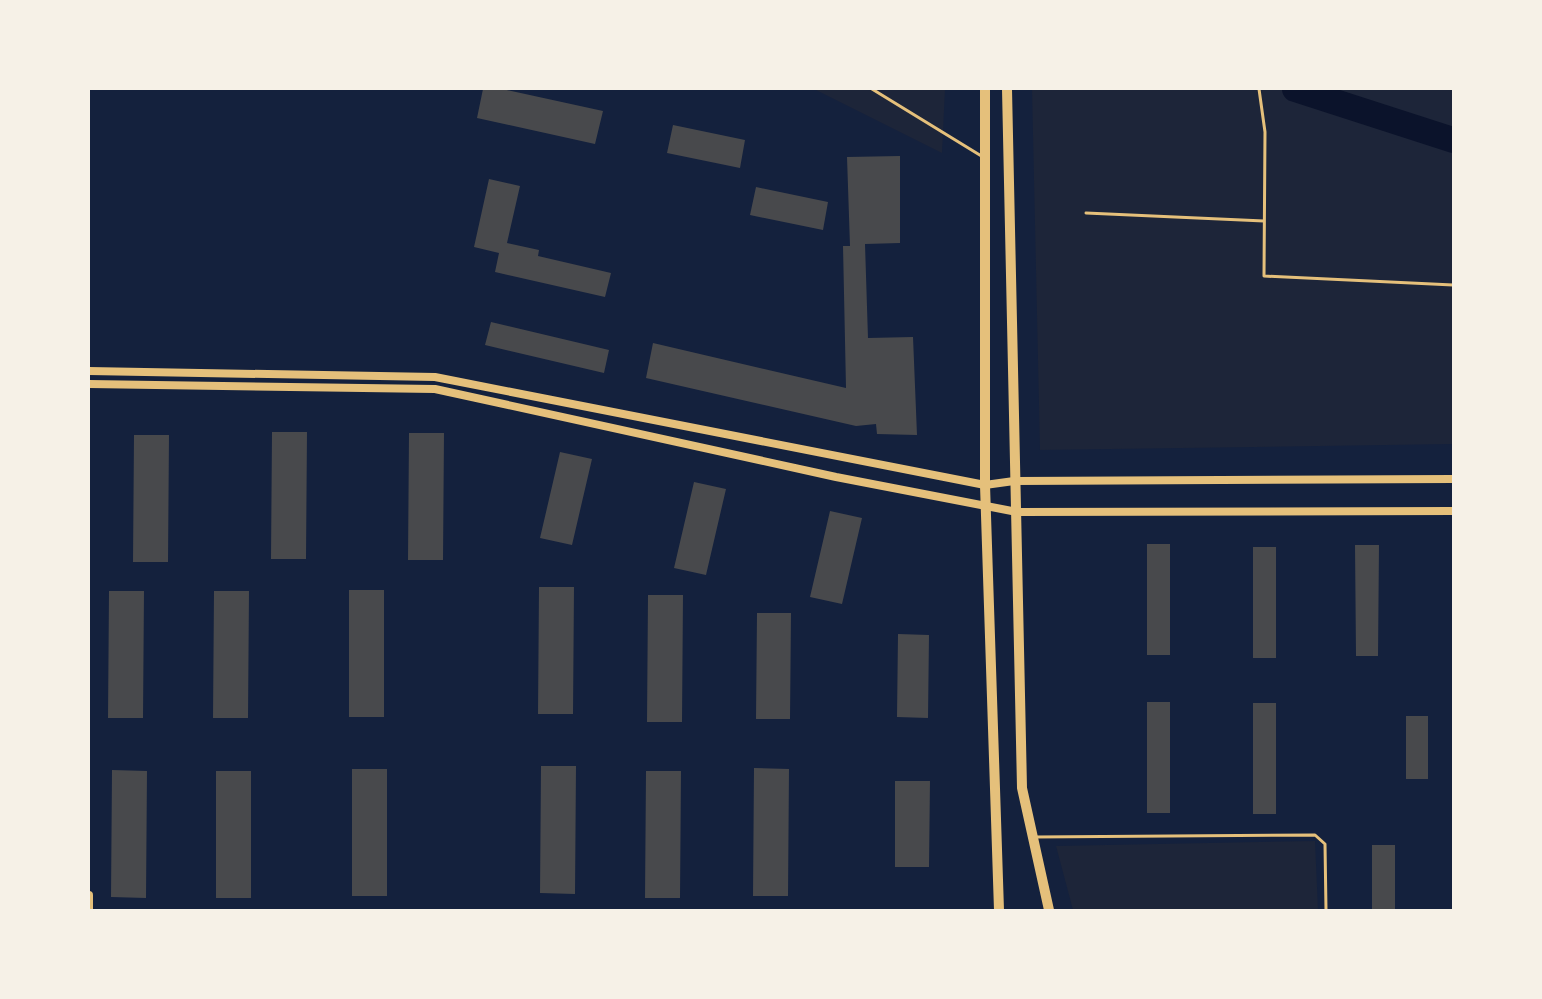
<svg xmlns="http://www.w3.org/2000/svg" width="1542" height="999" font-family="Commissioner,sans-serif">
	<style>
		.green { fill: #1d2539 }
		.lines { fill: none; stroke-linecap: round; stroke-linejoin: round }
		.river { stroke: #0b132b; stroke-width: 26 }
		.building { fill: #48494c }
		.service { stroke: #e5c07b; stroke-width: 3 }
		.secondary { stroke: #e5c07b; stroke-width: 8 }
		.primary { stroke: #e5c07b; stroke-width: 10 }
	</style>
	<rect width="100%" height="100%" fill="#14213d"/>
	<path class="green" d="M 814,89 L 945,89 L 942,153 Z
		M 1032,89 L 1453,89 L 1453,444 L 1040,450 Z
		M 1315,841 L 1318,910 L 1073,910 L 1056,846 Z"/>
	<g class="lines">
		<path class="river" d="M 1295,89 L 1453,140"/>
	</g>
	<path class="building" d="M 483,89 L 502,89 L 603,111 L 595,144 L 477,118 Z
		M 673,125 L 745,140 L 740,168 L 667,153 Z
		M 900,156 L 900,243 L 865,244 L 868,338 L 913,337 L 917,435 L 877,434 L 876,424 L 856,426 L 646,378 L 653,343 L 846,388 L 843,246 L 850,246 L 847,157 Z
		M 489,179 L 520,186 L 507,243 L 539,250 L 538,256 L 611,273 L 605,297 L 495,272 L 499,253 L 474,247 Z
		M 756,187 L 828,202 L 823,230 L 750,215 Z
		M 491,322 L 609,350 L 604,373 L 485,345 Z
		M 272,432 L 307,432 L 306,559 L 271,559 Z
		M 409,433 L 444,433 L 443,560 L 408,560 Z
		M 134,435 L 169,435 L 168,562 L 133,562 Z
		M 560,452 L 592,459 L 572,545 L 540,538 Z
		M 694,482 L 726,489 L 706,575 L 674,568 Z
		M 830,511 L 862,518 L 842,604 L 810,597 Z
		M 1147,544 L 1170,544 L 1170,655 L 1147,655 Z
		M 1355,545 L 1379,545 L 1378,656 L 1356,656 Z
		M 1253,547 L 1276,547 L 1276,658 L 1253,658 Z
		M 539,587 L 574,587 L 573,714 L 538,714 Z
		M 349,590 L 384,590 L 384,717 L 349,717 Z
		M 109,591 L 144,591 L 143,718 L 108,718 Z
		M 214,591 L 249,591 L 248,718 L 213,718 Z
		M 648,595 L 683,595 L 682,722 L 647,722 Z
		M 757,613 L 791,613 L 790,719 L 756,719 Z
		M 898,634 L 929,635 L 928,718 L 897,717 Z
		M 1147,702 L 1170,702 L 1170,813 L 1147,813 Z
		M 1253,703 L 1276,703 L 1276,814 L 1253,814 Z
		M 1406,716 L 1428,716 L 1428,779 L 1406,779 Z
		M 541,766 L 576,766 L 575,894 L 540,893 Z
		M 754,768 L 789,769 L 788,896 L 753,896 Z
		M 352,769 L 387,769 L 387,896 L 352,896 Z
		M 112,770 L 147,771 L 146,898 L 111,897 Z
		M 216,771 L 251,771 L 251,898 L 216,898 Z
		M 646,771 L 681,771 L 680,898 L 645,898 Z
		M 895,781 L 930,781 L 929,867 L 895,867 Z
		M 1372,845 L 1395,845 L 1395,910 L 1372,910 Z"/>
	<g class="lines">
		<path class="service" d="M 872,89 L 983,157
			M 1259,89 L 1265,132 L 1264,276 L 1453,285
			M 1086,213 L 1264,221
			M 1035,837 L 1315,835 L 1325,844 L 1326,910"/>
		<path class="secondary" d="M 89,371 L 435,377 L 985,485 L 1014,481 L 1453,479
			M 89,384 L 435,389 L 836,477 L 1017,512 L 1453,511
			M 89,895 L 89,910"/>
		<path class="primary" d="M 985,89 L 985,485 L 999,910
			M 1007,89 L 1022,788 L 1049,910"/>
	</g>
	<rect width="1542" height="999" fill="none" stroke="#f6f1e7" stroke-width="180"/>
</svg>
